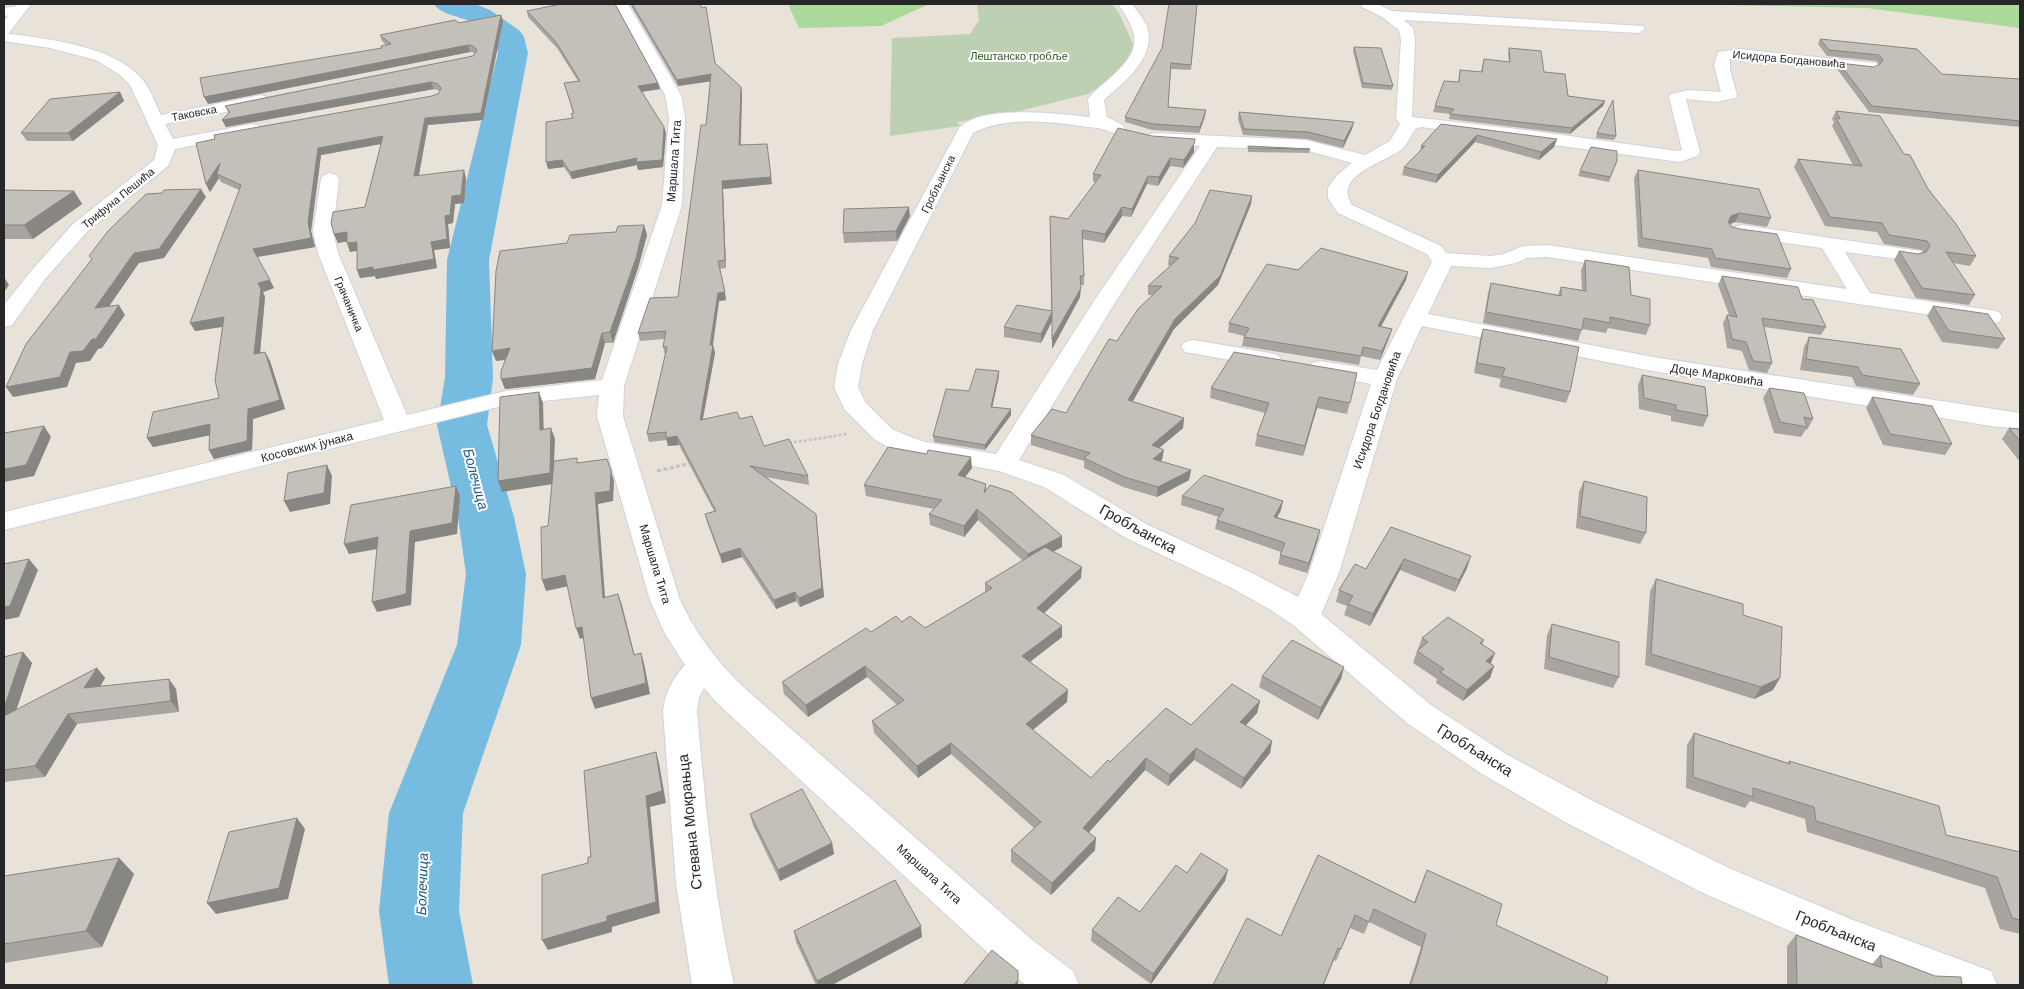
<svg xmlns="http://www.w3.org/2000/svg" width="2024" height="989" font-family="Helvetica,sans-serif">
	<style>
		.green { fill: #abd99b }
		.cemetery { fill: #bed0b2 }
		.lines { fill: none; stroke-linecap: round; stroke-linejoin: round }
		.river { fill: #76bce0; fill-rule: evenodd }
		.street-casing { stroke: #cfd1de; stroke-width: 2 }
		.secondary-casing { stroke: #cfd1de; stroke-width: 2 }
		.path-far1 { stroke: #c2c2c2; stroke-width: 2.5; stroke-dasharray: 3 2; stroke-linecap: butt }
		.path { stroke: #c2c2c2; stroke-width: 3; stroke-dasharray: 4 2.5; stroke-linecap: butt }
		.street { fill: #fff; fill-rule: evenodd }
		.secondary { fill: #fff; fill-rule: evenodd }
		.wall { fill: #a8a49f }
		.shaded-wall { fill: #888682 }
		.building { fill: #c3bfb9; stroke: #888682 }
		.labels { text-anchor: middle; stroke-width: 4; stroke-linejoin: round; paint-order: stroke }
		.far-park-label { font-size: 11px; fill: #285a20; stroke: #fff }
		.far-street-label { font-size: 11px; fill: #262626; stroke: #fff }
		.street-label { font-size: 12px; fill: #262626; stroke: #fff }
		.water-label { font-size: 14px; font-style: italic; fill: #1b5986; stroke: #fff }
		.near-street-label { font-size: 15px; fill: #262626; stroke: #fff }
	</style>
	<rect width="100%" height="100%" fill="#e8e2d9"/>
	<path class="green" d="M 788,4 L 929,4 L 881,26 L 799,28 Z
		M 1679,4 L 2015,4 L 2020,7 L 2020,28 L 1867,8 Z"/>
	<path class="cemetery" d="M 977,4 L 1112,4 L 1119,13 L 1134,46 L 1132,56 L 1109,81 L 1088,94 L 1015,112 L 957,122 L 960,126 L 890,136 L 892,38 L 970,34 L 979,20 Z"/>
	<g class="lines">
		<path class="river" d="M 434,4 L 475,4 L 490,10 L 520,31 L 524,37 L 528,53 L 489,260 L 493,378 L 487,425 L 514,517 L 526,574 L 521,645 L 463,813 L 459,911 L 473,985 L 389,985 L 379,911 L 389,813 L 457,645 L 466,574 L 458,517 L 437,425 L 445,378 L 447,260 L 498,53 L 496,40 C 488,32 479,26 469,21 C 458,16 440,14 434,4 Z"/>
		<g class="street-casing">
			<path id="street" d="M 615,4 L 628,4 L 681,95 L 685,117 L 682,205 L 624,386 L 623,416 L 680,600 C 697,635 714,657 741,685 L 1031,939 L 1073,971 L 1079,985 L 1026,985 L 1003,967 L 717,703 L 704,688 L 699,697 L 697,711 C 705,803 714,895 734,985 L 692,985 L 676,883 L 663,711 C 665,693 673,678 685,665 L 665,634 L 650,600 L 597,416 L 599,395 L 506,405 L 4,530 L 4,512 L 384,420 L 318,253 L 313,231 L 321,179 L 324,175 L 330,173 L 336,175 L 339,179 L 333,231 L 338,253 L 407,415 L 506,391 L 602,380 L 662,205 L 669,117 L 665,95 Z
				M 1118,4 L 1132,4 C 1137,11 1146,21 1148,30 C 1154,60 1123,83 1104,100 L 1107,117 L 1123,125 L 1125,129 L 1123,133 C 1113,135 1107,129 1097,128 C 1057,123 1010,114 973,133 L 873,330 L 862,364 L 858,387 L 865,402 L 892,429 L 908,436 L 925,442 L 996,454 L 1094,301 L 1200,146 L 1156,143 L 1150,142 L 1147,138 L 1150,134 L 1156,133 L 1306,140 L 1365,155 L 1390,141 L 1400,124 L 1396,119 L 1401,40 L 1399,30 L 1382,17 L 1362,7 L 1361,4 L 1377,4 L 1392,11 L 1643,26 L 1645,29 L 1638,33 L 1404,20 L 1413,28 L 1415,40 L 1412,117 L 1526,130 L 1678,151 L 1682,150 L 1669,97 L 1671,94 L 1689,90 L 1721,92 L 1714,65 L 1718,52 L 1739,49 L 1876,63 L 1879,66 L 1876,69 L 1871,71 L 1739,57 L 1730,59 L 1730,70 L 1737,95 L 1735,98 L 1716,102 L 1686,99 L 1700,152 L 1697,156 L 1680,162 L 1421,127 L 1415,129 C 1411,135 1408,144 1402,149 C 1385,163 1332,175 1352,205 L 1441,246 L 1446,253 L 1491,256 L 1504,254 L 1523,246 L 1547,245 L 1847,289 L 1822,248 L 1742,237 L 1735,235 L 1732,231 L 1735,227 L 1742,225 L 1920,251 L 1923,255 L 1920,259 L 1913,261 L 1845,252 L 1870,293 L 1991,310 L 1999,312 L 2002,317 L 1999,322 L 1991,324 L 1547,257 L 1527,258 L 1516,263 L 1491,268 L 1451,266 L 1428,314 L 1653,357 L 2020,413 L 2020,429 L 1991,426 L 1653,371 L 1422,326 L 1397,379 L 1339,573 L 1321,614 L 1431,705 L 1506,754 L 1593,801 L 1729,868 L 1853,920 L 1991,971 L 1997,985 L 1924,985 L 1831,949 L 1701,892 L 1567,823 L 1482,774 L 1407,723 L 1293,625 L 1271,610 L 1230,587 L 1126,538 L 1044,487 L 999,471 L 912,455 L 890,448 L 874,439 L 845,410 L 834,387 L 838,364 L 851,330 L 958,130 C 976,103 1062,114 1090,117 L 1088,99 C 1093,92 1101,86 1108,80 C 1139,52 1143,39 1118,4 ZM 1217,147 L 1305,150 L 1352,163 L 1337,175 L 1328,188 L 1328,198 L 1338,213 L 1427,254 L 1432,262 L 1377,370 L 1320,361 L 1312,363 L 1308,368 L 1312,373 L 1371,384 L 1309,573 L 1298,597 L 1252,573 L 1146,524 L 1064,475 L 1019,460 L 1116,301 Z
				M 19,6 L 26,10 L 24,13 L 4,16 L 4,8 Z
				M 4,33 C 47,39 114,45 143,80 C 151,90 155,104 161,115 L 261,95 L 267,97 L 269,100 L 267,103 L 261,105 L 165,124 L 173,139 L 252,124 L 258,125 L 260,129 L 258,133 L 252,134 L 175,149 L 168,166 L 87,232 L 45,279 L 12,325 L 4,327 L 4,305 L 31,271 L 73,224 L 154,160 L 158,145 L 130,85 L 120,75 L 96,60 L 50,48 L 4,41 Z
				M 1193,340 L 1270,353 L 1278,355 L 1282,360 L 1278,365 L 1270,367 L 1185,352 L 1181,347 L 1185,342 Z"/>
		</g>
		<g class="secondary-casing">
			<path id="secondary" d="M 17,4 L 31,4 L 9,33 L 4,34 L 4,21 Z"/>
		</g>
		<path class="path-far1" d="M 789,443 L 847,434"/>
		<path class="path" d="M 657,471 L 692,463"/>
		<use href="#street" class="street"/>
		<use href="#secondary" class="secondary"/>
	</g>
	<path class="wall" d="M 553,4 L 615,4 L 658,83 L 660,89 L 642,92 L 666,133 L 663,167 L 638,170 L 637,165 L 572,179 L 564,167 L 548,169 L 572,118 L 571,114 L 573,113 L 564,83 L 578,81 L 557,48 L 528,17 L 527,11 L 556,5 Z
		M 630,4 L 700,4 L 715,63 L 741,87 L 742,94 L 741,145 L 772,184 L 723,189 L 726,268 L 720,269 L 726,300 L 719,301 L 713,345 L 715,353 L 703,419 L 740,419 L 764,446 L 808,476 L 809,485 L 766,477 L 816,514 L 824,597 L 800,607 L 796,601 L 776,609 L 742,557 L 722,563 L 707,522 L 705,514 L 714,511 L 679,445 L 668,446 L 667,440 L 649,442 L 647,434 L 665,355 L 663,347 L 665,339 L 640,341 L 638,333 L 678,297 L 706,125 L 711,81 L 678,86 Z
		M 1197,4 L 1191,70 L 1171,69 L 1168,107 L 1205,116 L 1199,133 L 1152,130 L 1125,122 L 1125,117 Z
		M 501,15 L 503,21 L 483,120 L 428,125 L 419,176 L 466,178 L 464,203 L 455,204 L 453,223 L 448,224 L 450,248 L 434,250 L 437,268 L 376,279 L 375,276 L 360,278 L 357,270 L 357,251 L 350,252 L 347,241 L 338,243 L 334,234 L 365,207 L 381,144 L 321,155 L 311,231 L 315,247 L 257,257 L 274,288 L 263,292 L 265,297 L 260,353 L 265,352 L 270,361 L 285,409 L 253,419 L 252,450 L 214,459 L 209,450 L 210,435 L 153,447 L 147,438 L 219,398 L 222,327 L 195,331 L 239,190 L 221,182 L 219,178 L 210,192 L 206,184 L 196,143 L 432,96 L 439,93 L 440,91 L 434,89 L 226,127 L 222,120 L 229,114 L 225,106 L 473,56 L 475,53 L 470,52 L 208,104 L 381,48 L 381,46 L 386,45 L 382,41 L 380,35 L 459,23 Z
		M 1820,39 L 1942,74 L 2020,79 L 2020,127 L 1869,112 L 1837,69 L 1839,63 L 1874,67 L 1880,65 L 1876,61 L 1827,56 L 1818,44 Z
		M 1354,47 L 1393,86 L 1392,90 L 1362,88 L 1353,51 Z
		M 1509,48 L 1544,72 L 1568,96 L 1605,101 L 1603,106 L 1570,134 L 1449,119 L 1450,114 L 1433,112 L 1435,106 L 1458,82 L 1460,70 L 1481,72 L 1484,59 L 1509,62 L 1508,53 Z
		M 120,92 L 124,101 L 73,141 L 27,141 L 21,133 Z
		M 1836,111 L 1904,154 L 1976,256 L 1970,266 L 1953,263 L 1975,295 L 1969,305 L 1916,298 L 1894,260 L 1899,251 L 1918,254 L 1923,252 L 1922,250 L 1884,244 L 1877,232 L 1825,226 L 1794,167 L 1798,159 L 1853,165 L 1832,126 L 1834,122 L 1832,119 Z
		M 1239,112 L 1354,122 L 1352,129 L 1343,148 L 1307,139 L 1243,135 L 1238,119 Z
		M 1441,124 L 1557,139 L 1554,147 L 1539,160 L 1475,142 L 1436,183 L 1402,175 L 1404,167 L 1420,151 L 1421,146 Z
		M 1597,133 L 1616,136 L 1614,140 L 1596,138 Z
		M 1248,146 L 1310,149 L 1309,153 L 1248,152 Z
		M 1194,152 L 1183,168 L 1170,166 L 1158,186 L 1147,184 L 1131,217 L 1122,216 L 1104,243 L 1082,239 L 1084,276 L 1084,285 L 1080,285 L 1080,297 L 1052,349 L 1052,321 L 1041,343 L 1004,337 L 1004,327 L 1051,310 L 1050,216 L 1068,219 L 1096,182 L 1093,182 L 1093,174 Z
		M 1617,161 L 1609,182 L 1578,176 L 1580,171 Z
		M 1638,170 L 1771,218 L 1767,227 L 1735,222 L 1730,224 L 1732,227 L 1791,269 L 1787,278 L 1711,267 L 1708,258 L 1638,247 L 1634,178 Z
		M 4,190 L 74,191 L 82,204 L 33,239 L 4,239 Z
		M 1252,196 L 1251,204 L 1218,285 L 1174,329 L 1132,401 L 1184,418 L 1183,428 L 1159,448 L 1162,460 L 1161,461 L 1189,480 L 1157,497 L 1123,487 L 1084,468 L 1084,461 L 1031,445 L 1031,435 L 1066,413 L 1117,341 L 1152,295 L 1148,295 L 1148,286 L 1170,266 L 1168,265 L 1169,256 Z
		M 910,216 L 897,241 L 844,243 L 843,233 Z
		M 644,225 L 647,235 L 638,268 L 613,343 L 605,343 L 595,379 L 505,389 L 501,379 L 505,360 L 496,361 L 567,243 L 616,232 Z
		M 1585,260 L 1631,295 L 1650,325 L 1646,335 L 1608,328 L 1606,333 L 1582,329 L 1578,341 L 1483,323 L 1488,293 L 1491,283 L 1558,295 L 1561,287 L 1582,290 L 1581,270 Z
		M 1298,270 L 1408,272 L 1406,280 L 1381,327 L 1392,329 L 1389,338 L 1380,360 L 1361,356 L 1359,365 L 1242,346 L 1244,336 L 1228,332 L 1229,323 Z
		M 1722,276 L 1802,299 L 1826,327 L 1821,335 L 1764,327 L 1772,363 L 1767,373 L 1749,370 L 1742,351 L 1727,348 L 1723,323 L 1727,315 L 1729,315 L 1718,285 Z
		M 1933,306 L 2005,339 L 1998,349 L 1942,342 L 1927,316 Z
		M 1483,329 L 1570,392 L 1566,403 L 1499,387 L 1501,379 L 1474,373 L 1480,339 Z
		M 1809,337 L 1920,384 L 1913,395 L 1856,386 L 1852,377 L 1800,370 L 1804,347 Z
		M 1357,373 L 1347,414 L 1317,408 L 1303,456 L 1255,446 L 1257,435 L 1265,413 L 1210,398 L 1211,388 Z
		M 1642,375 L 1708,416 L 1703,427 L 1671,421 L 1671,416 L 1639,409 L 1638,385 Z
		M 999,376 L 992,407 L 1011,415 L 985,450 L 934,442 L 933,436 L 969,391 Z
		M 1769,388 L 1813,419 L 1807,430 L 1806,429 L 1801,437 L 1774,433 L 1763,398 Z
		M 1872,397 L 1952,444 L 1945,455 L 1883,445 L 1866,408 Z
		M 2009,428 L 2020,429 L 2020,462 L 2002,439 Z
		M 972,468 L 965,477 L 986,484 L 986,490 L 1062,547 L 1053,552 L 1081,578 L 1044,613 L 1062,637 L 1030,662 L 1067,702 L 1033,730 L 1091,778 L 1110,762 L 1191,725 L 1260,701 L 1257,713 L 1245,725 L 1272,741 L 1270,753 L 1241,789 L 1194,760 L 1168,786 L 1145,770 L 1088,833 L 1095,850 L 1051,895 L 1011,862 L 1011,850 L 1034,828 L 951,754 L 918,778 L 874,733 L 872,721 L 897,705 L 867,677 L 808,717 L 784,694 L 782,682 L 871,632 L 902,622 L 925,628 L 985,592 L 985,583 L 1023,561 L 978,520 L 964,537 L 930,525 L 929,514 L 934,509 L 866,496 L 864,485 Z
		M 1584,481 L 1646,533 L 1640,544 L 1576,528 L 1579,492 Z
		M 1182,496 L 1281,510 L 1277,517 L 1320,530 L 1318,539 L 1307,573 L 1278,564 L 1281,552 L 1215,529 L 1217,520 L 1219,517 L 1181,505 Z
		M 1391,527 L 1467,568 L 1455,592 L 1400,570 L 1370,626 L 1344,615 L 1347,606 L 1336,602 L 1339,590 L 1366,569 Z
		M 1656,579 L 1743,615 L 1773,690 L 1754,699 L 1645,665 L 1650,591 Z
		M 1552,624 L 1619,677 L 1613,688 L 1544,669 L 1547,635 Z
		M 1422,638 L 1484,640 L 1482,645 L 1495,653 L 1491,664 L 1494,666 L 1490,678 L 1463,701 L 1436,683 L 1437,679 L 1413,663 L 1417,651 L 1419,650 L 1418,649 Z
		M 23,652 L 32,663 L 16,710 L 97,668 L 105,678 L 100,687 L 176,689 L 179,712 L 77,724 L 45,777 L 4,782 L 4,657 Z
		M 1344,667 L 1341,679 L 1318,720 L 1259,687 L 1262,676 Z
		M 1694,733 L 1788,763 L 1789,761 L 1946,835 L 2020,853 L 2020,934 L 2000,929 L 1985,888 L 1807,832 L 1805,819 L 1750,801 L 1745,808 L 1686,788 L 1687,745 Z
		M 750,814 L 832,843 L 834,854 L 780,881 L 753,825 Z
		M 1318,855 L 1414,902 L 1427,870 L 1496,925 L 1606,985 L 1409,985 L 1421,947 L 1369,922 L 1364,934 L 1350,928 L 1336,961 L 1334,960 L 1324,985 L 1213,985 L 1281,936 Z
		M 119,858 L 134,874 L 102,947 L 4,963 L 4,876 Z
		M 1225,881 L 1151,984 L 1091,941 L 1092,930 Z
		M 794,931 L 922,937 L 832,985 L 816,985 L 796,942 Z
		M 1796,935 L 1872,964 L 1880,955 L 1935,976 L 1962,985 L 1787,985 L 1787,946 Z"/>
	<path class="shaded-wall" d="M 501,15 L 503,21 L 483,120 L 428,125 L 417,184 L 414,176 L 425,118 L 481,113 Z
		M 468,45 L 470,52 L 208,104 L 204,97 Z
		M 711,74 L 713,81 L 678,86 L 677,80 Z
		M 431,82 L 434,89 L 226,127 L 222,120 Z
		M 658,83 L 660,89 L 639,92 L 638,86 Z
		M 741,87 L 742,94 L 740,152 L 739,145 Z
		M 120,92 L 124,101 L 73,141 L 68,133 Z
		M 1605,101 L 1603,106 L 1570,134 L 1572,128 Z
		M 1206,110 L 1205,116 L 1199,133 L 1200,127 Z
		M 1354,122 L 1352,129 L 1343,148 L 1344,141 Z
		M 664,127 L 666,133 L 663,167 L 638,170 L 637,165 L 572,179 L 570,172 Z
		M 1477,135 L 1475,142 L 1436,183 L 1438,175 Z
		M 383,136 L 386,143 L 321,155 L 311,231 L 315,247 L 257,257 L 253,249 L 308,222 L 318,148 Z
		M 1557,139 L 1554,147 L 1539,160 L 1541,152 Z
		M 767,144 L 772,184 L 723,189 L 726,268 L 725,260 L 722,181 Z
		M 1194,144 L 1194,152 L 1183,168 L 1184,160 Z
		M 1170,158 L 1170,166 L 1158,186 L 1159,177 Z
		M 562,160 L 564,167 L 548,169 L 546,162 Z
		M 220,163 L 217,174 L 219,178 L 210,192 L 206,184 Z
		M 464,170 L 466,178 L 464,203 L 455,204 L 453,223 L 448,224 L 450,248 L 434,250 L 437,268 L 376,279 L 375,276 L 360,278 L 357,270 L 431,242 L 445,216 L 452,196 Z
		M 1148,176 L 1147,184 L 1131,217 L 1132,209 Z
		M 201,189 L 206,197 L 164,258 L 139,263 L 101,318 L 95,308 L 134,253 Z
		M 74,191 L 82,204 L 33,239 L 24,225 Z
		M 1252,196 L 1251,204 L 1218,285 L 1174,329 L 1128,410 L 1128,400 L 1175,319 Z
		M 909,207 L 910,216 L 897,241 L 896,231 Z
		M 1122,207 L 1122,216 L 1104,243 L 1105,234 Z
		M 1739,213 L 1735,222 L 1728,225 L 1731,216 Z
		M 644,225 L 647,235 L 638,268 L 613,343 L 610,332 Z
		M 347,232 L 350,241 L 338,243 L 334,234 Z
		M 357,242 L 360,250 L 350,252 L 347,243 Z
		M 1408,272 L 1406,280 L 1376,335 L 1378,326 Z
		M 4,277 L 9,285 L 4,292 Z
		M 270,280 L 274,288 L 263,292 L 265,297 L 259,364 L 254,354 L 258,283 Z
		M 1081,288 L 1080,297 L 1052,349 L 1052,339 Z
		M 725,292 L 726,300 L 719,301 L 712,350 L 713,345 L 715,353 L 701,428 L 700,420 L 718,293 Z
		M 119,305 L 125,315 L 102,348 L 98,349 L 90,361 L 76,363 L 67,387 L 13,397 L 6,387 L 70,352 L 92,339 Z
		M 1052,312 L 1052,321 L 1041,343 L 1041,334 Z
		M 224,317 L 228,326 L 195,331 L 190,323 Z
		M 1392,329 L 1389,338 L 1380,360 L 1382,351 Z
		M 602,333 L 605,343 L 595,379 L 505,389 L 501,379 Z
		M 510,348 L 513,358 L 496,361 L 492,351 Z
		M 265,352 L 270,361 L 285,409 L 253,419 L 252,450 L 214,459 L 209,450 L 248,409 Z
		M 999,371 L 999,376 L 991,413 L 991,407 Z
		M 539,392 L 543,403 L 544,441 L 540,430 Z
		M 1319,397 L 1317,408 L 1303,456 L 1305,446 Z
		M 1011,409 L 1011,415 L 985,450 L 985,445 Z
		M 1184,418 L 1183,428 L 1151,455 L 1152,445 Z
		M 210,424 L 216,434 L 153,447 L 147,438 Z
		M 44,426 L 51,437 L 34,476 L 4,482 L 4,469 Z
		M 551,428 L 555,439 L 553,484 L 502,492 L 498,481 Z
		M 677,436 L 679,445 L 668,446 L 666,438 Z
		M 1164,450 L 1162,460 L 1152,469 L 1153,459 Z
		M 971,457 L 972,468 L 959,485 L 958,475 Z
		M 327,465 L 332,476 L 330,504 L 290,512 L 284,501 Z
		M 1191,470 L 1189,480 L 1157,497 L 1158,487 Z
		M 611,471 L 614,481 L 613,501 L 598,504 L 606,609 L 603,598 L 595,493 Z
		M 456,486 L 460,496 L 457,534 L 415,542 L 411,605 L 377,612 L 372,602 L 410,531 Z
		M 1283,501 L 1281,510 L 1272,526 L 1274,517 Z
		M 977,509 L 978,520 L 964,537 L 964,526 Z
		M 816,514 L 824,597 L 800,607 L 799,598 Z
		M 1320,530 L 1318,539 L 1307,573 L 1309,563 Z
		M 1062,536 L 1062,547 L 1027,565 L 1028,554 Z
		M 378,537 L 383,548 L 349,554 L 344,544 Z
		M 740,548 L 742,557 L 722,563 L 720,554 Z
		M 1471,556 L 1467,568 L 1455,592 L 1459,580 Z
		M 29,559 L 38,570 L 19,617 L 4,620 L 4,607 Z
		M 1404,559 L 1400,570 L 1370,626 L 1373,614 Z
		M 1082,567 L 1081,578 L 1037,620 L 1037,608 Z
		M 565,575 L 569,586 L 546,591 L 542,580 Z
		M 795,592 L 796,601 L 776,609 L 774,600 Z
		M 618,594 L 622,605 L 637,665 L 634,655 Z
		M 1062,626 L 1062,637 L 1022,668 L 1022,656 Z
		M 582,627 L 586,637 L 580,639 L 576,628 Z
		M 23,652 L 32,663 L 10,729 L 4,722 L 4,708 Z
		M 641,653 L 644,663 L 650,694 L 595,709 L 591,698 Z
		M 1495,653 L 1490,664 L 1486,661 Z
		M 865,666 L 867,677 L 808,717 L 806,705 Z
		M 1494,666 L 1490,678 L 1463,701 L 1467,690 Z
		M 1344,667 L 1341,679 L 1318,720 L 1321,708 Z
		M 97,668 L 105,678 L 92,699 L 84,688 Z
		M 1780,678 L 1773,690 L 1754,699 L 1761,687 Z
		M 169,679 L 176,689 L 179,712 L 171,701 Z
		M 1068,690 L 1067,702 L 1026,735 L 1026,724 Z
		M 1260,701 L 1257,713 L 1238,734 L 1240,722 Z
		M 68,714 L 77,724 L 45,777 L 35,766 Z
		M 1272,741 L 1270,753 L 1241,789 L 1244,778 Z
		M 951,743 L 951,754 L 918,778 L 917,766 Z
		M 1196,748 L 1194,760 L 1168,786 L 1170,775 Z
		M 656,752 L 659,763 L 666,803 L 650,807 L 660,913 L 612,927 L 612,932 L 548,950 L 542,940 L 646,796 Z
		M 1146,758 L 1145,770 L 1082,840 L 1083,828 Z
		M 297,818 L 305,829 L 288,899 L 216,914 L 207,903 Z
		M 1096,838 L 1095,850 L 1051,895 L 1052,883 Z
		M 832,843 L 834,854 L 780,881 L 778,870 Z
		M 119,858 L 134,874 L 102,947 L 86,931 Z
		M 1228,870 L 1225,881 L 1151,984 L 1153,974 Z
		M 921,926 L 922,937 L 832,985 L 818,985 L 817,981 Z
		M 1018,980 L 1018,985 L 1014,985 Z"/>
	<path class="building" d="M 560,4 L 615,4 L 658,83 L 638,86 L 664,127 L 662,160 L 636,162 L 637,158 L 570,172 L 562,160 L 546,162 L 546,122 L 573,118 L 571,114 L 574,113 L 564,83 L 580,81 L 556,42 L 527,11 L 561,4 Z
		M 632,4 L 700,4 L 702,8 L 706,7 L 715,63 L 741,87 L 739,145 L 767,144 L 771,177 L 722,181 L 725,260 L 718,261 L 725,292 L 718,293 L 710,345 L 713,345 L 700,420 L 737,412 L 740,419 L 752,416 L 764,446 L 789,439 L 808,476 L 750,466 L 816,514 L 822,588 L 799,598 L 795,592 L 774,600 L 740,548 L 720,554 L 705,514 L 716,511 L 677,436 L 666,438 L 666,432 L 647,434 L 667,347 L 663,347 L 666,331 L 638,333 L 650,298 L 678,297 L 701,125 L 706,125 L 711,74 L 677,80 Z
		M 1169,4 L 1197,4 L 1191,65 L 1171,63 L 1168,107 L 1206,110 L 1200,127 L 1153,124 L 1125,117 L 1162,48 Z
		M 501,15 L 481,113 L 425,118 L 414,176 L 464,170 L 461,195 L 452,196 L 450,215 L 445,216 L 447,239 L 431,242 L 434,259 L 373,270 L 373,267 L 357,270 L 357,242 L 347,243 L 347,232 L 334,234 L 331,223 L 333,212 L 365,207 L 383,136 L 318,148 L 308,222 L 311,238 L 253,249 L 270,280 L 258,283 L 261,289 L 254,354 L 265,352 L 280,400 L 248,409 L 247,441 L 209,450 L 210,424 L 147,438 L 153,412 L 219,398 L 215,380 L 224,317 L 190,323 L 241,185 L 217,174 L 220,163 L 206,184 L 196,143 L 215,139 L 214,135 L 432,96 L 439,93 L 441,88 L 438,84 L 431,82 L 222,120 L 230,112 L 225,106 L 473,56 L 477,50 L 473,46 L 468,45 L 204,97 L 200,78 L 382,48 L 381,46 L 391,44 L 380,35 L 455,20 L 459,23 Z
		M 1820,39 L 1917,49 L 1942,74 L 2020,79 L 2020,121 L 1872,106 L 1839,63 L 1874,67 L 1880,64 L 1883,59 L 1879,55 L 1829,50 Z
		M 1354,47 L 1381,48 L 1393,86 L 1363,83 Z
		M 1509,48 L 1541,51 L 1544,72 L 1565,74 L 1568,96 L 1605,101 L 1572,128 L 1450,114 L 1454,109 L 1435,106 L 1444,81 L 1459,82 L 1460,70 L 1482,72 L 1484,59 L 1510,62 Z
		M 120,92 L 68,133 L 21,133 L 50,99 Z
		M 1613,100 L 1616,136 L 1597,133 Z
		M 1836,111 L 1880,116 L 1904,154 L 1910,155 L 1928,189 L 1956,224 L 1976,256 L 1946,252 L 1975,295 L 1922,288 L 1899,251 L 1918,254 L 1926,252 L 1930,246 L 1927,241 L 1889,235 L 1882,223 L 1830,217 L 1798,159 L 1862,166 L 1836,118 L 1840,119 Z
		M 1239,112 L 1354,122 L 1344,141 L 1308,132 L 1244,129 Z
		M 1441,124 L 1557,139 L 1541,152 L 1477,135 L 1438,175 L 1404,167 L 1425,146 L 1421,146 Z
		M 1118,128 L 1152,136 L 1195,139 L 1194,144 L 1184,160 L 1170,158 L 1159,177 L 1148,176 L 1132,209 L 1122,207 L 1105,234 L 1082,230 L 1084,276 L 1080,276 L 1081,288 L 1052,339 L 1052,312 L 1041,334 L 1004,327 L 1017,305 L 1052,311 L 1050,216 L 1068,219 L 1101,175 L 1093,174 Z
		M 1248,146 L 1310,149 L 1248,148 Z
		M 1591,147 L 1617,151 L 1617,161 L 1610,177 L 1580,171 Z
		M 1638,170 L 1759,189 L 1771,218 L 1739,213 L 1731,216 L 1728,222 L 1732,227 L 1740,229 L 1777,234 L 1791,269 L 1715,258 L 1712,249 L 1642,238 Z
		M 201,189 L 159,249 L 134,253 L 95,308 L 119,305 L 96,339 L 92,339 L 83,351 L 70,352 L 60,377 L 6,387 L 26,344 L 92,259 L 89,256 L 108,231 L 146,194 L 162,193 L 164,190 Z
		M 4,190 L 74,191 L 24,225 L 4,225 Z
		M 1210,190 L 1252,196 L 1220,276 L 1175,319 L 1128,400 L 1184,418 L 1152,445 L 1164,450 L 1153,459 L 1191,470 L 1158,487 L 1124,477 L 1084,458 L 1090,453 L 1031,435 L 1052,409 L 1066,413 L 1109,339 L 1117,341 L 1138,309 L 1162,286 L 1148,286 L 1179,258 L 1169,256 L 1195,223 Z
		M 909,207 L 896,231 L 843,233 L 844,209 Z
		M 644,225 L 636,258 L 610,332 L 602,333 L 592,368 L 501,379 L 501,371 L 510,348 L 492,351 L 496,271 L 500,251 L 567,243 L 570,235 L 616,232 L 618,226 Z
		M 1321,248 L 1408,272 L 1378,326 L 1392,329 L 1382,351 L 1363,347 L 1361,356 L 1244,337 L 1249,328 L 1229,323 L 1267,264 L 1298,270 Z
		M 1585,260 L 1629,267 L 1631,295 L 1650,299 L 1650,325 L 1610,317 L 1610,323 L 1584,318 L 1582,330 L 1486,312 L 1491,283 L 1561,296 L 1561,287 L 1586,291 Z
		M 1722,276 L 1798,287 L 1802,299 L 1813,300 L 1826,327 L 1762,318 L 1772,363 L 1753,361 L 1746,342 L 1732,339 L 1727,315 L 1737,317 Z
		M 1933,306 L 1988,314 L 2005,339 L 1949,331 Z
		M 1483,329 L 1579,347 L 1570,392 L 1502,376 L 1505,368 L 1477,363 Z
		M 1809,337 L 1901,349 L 1920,384 L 1862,375 L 1858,367 L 1806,359 Z
		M 1234,352 L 1357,373 L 1350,403 L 1319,397 L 1305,446 L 1257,435 L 1269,403 L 1211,388 Z
		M 976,369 L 999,371 L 991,407 L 1011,409 L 985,445 L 933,436 L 946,389 L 969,391 Z
		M 1642,375 L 1705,387 L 1708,416 L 1676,410 L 1676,405 L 1644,398 Z
		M 1769,388 L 1804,393 L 1813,419 L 1804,417 L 1807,427 L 1780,422 Z
		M 539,392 L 540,430 L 551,428 L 550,473 L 498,481 L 500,397 Z
		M 1872,397 L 1932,406 L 1952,444 L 1890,434 Z
		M 44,426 L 26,465 L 4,469 L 4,433 Z
		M 2009,428 L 2020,429 L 2020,441 Z
		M 888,447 L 927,454 L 928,450 L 971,457 L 958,475 L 986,484 L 984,493 L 990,485 L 1011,492 L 1062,536 L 1028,554 L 977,509 L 964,526 L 929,514 L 942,500 L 864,485 Z
		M 577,458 L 577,463 L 607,459 L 611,471 L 610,491 L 595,493 L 603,598 L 618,594 L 634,655 L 641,653 L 646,683 L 591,698 L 582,627 L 576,628 L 565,575 L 542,580 L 541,527 L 548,526 L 554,461 Z
		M 327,465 L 324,493 L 284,501 L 288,473 Z
		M 1204,475 L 1283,501 L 1274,517 L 1320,530 L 1309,563 L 1280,555 L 1285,543 L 1217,520 L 1224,509 L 1182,496 Z
		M 1584,481 L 1647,497 L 1646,533 L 1580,516 Z
		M 456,486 L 452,523 L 410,531 L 406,594 L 372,602 L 378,537 L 344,544 L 351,505 Z
		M 1391,527 L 1471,556 L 1459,580 L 1404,559 L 1373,614 L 1348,604 L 1353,596 L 1339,590 L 1355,564 L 1366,569 Z
		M 1045,547 L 1082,567 L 1037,608 L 1062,626 L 1022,656 L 1068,690 L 1026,724 L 1091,778 L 1108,760 L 1110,762 L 1166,708 L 1191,725 L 1232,684 L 1260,701 L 1240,722 L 1272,741 L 1244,778 L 1196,748 L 1170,775 L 1146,758 L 1083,828 L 1096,838 L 1052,883 L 1011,850 L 1041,822 L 951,743 L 917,766 L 872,721 L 904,700 L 865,666 L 806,705 L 782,682 L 866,628 L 871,632 L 896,616 L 902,622 L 910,616 L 925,628 L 992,588 L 985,583 Z
		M 29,559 L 10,606 L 4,607 L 4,564 Z
		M 1656,579 L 1743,604 L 1743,615 L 1782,627 L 1780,678 L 1761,687 L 1651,654 Z
		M 1448,617 L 1484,640 L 1480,643 L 1495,653 L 1486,661 L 1494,666 L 1467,690 L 1440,672 L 1444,669 L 1417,651 L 1428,642 L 1422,638 Z
		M 1552,624 L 1619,642 L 1619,677 L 1549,657 Z
		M 1292,640 L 1344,667 L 1321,708 L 1262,676 Z
		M 23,652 L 4,708 L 4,657 Z
		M 97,668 L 84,688 L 169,679 L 171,701 L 68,714 L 35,766 L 4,770 L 4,716 Z
		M 1694,733 L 1790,764 L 1789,761 L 1939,806 L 1946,835 L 2020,852 L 2020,920 L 2012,918 L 1997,877 L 1816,821 L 1814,807 L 1753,788 L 1753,797 L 1693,777 Z
		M 656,752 L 662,791 L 646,796 L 656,902 L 607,916 L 607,921 L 542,940 L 542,875 L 588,863 L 588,857 L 591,857 L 584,771 Z
		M 802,789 L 832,843 L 778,870 L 750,814 Z
		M 297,818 L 279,888 L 207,903 L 229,832 Z
		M 1201,853 L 1228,870 L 1153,974 L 1092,930 L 1118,897 L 1140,912 L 1176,865 L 1187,873 Z
		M 1318,855 L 1415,903 L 1427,870 L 1502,904 L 1496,925 L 1608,977 L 1606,985 L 1410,985 L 1416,969 L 1426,934 L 1374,909 L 1369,922 L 1355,915 L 1341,949 L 1338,948 L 1323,985 L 1213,985 L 1247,918 L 1281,936 Z
		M 119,858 L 86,931 L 4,944 L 4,876 Z
		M 895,880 L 921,926 L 817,981 L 794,931 Z
		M 1796,935 L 1882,968 L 1880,955 L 1935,976 L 1961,977 L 1962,985 L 1797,985 Z
		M 992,950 L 1018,971 L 1018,980 L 1014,985 L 963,985 Z"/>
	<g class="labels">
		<g class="far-park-label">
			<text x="1019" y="60">Лештанско гробље</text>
		</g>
		<g class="far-street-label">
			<text transform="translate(1789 59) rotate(5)" y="4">Исидора Богдановића</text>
			<text transform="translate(194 113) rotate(-11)" y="4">Таковска</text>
			<text transform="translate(938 184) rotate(-64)" y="4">Гробљанска</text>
			<text transform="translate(118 198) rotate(-39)" y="4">Трифуна Пешића</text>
			<text transform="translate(349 304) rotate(68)" y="4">Грачаничка</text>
		</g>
		<g class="street-label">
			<text transform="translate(674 161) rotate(-86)" y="4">Маршала Тита</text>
			<text transform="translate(1717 375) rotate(9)" y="4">Доце Марковића</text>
			<text transform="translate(1377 410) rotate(-71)" y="4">Исидора Богдановића</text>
			<text transform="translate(307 447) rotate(-14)" y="4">Косовских јунака</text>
			<text transform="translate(655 564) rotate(73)" y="4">Маршала Тита</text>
			<text transform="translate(929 874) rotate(42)" y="4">Маршала Тита</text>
		</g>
		<g class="water-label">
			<text transform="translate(476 479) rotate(75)" y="5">Болечица</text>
			<text transform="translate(422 884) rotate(-88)" y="5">Болечица</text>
		</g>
		<g class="near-street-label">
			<text transform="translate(1138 529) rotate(29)" y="5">Гробљанска</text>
			<text transform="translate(1475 750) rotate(32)" y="5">Гробљанска</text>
			<text transform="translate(690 822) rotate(-96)" y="5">Стевана Мокрањца</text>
			<text transform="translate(1836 931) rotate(22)" y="5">Гробљанска</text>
		</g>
	</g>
	<rect width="2024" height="989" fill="none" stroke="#262626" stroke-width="10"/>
</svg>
